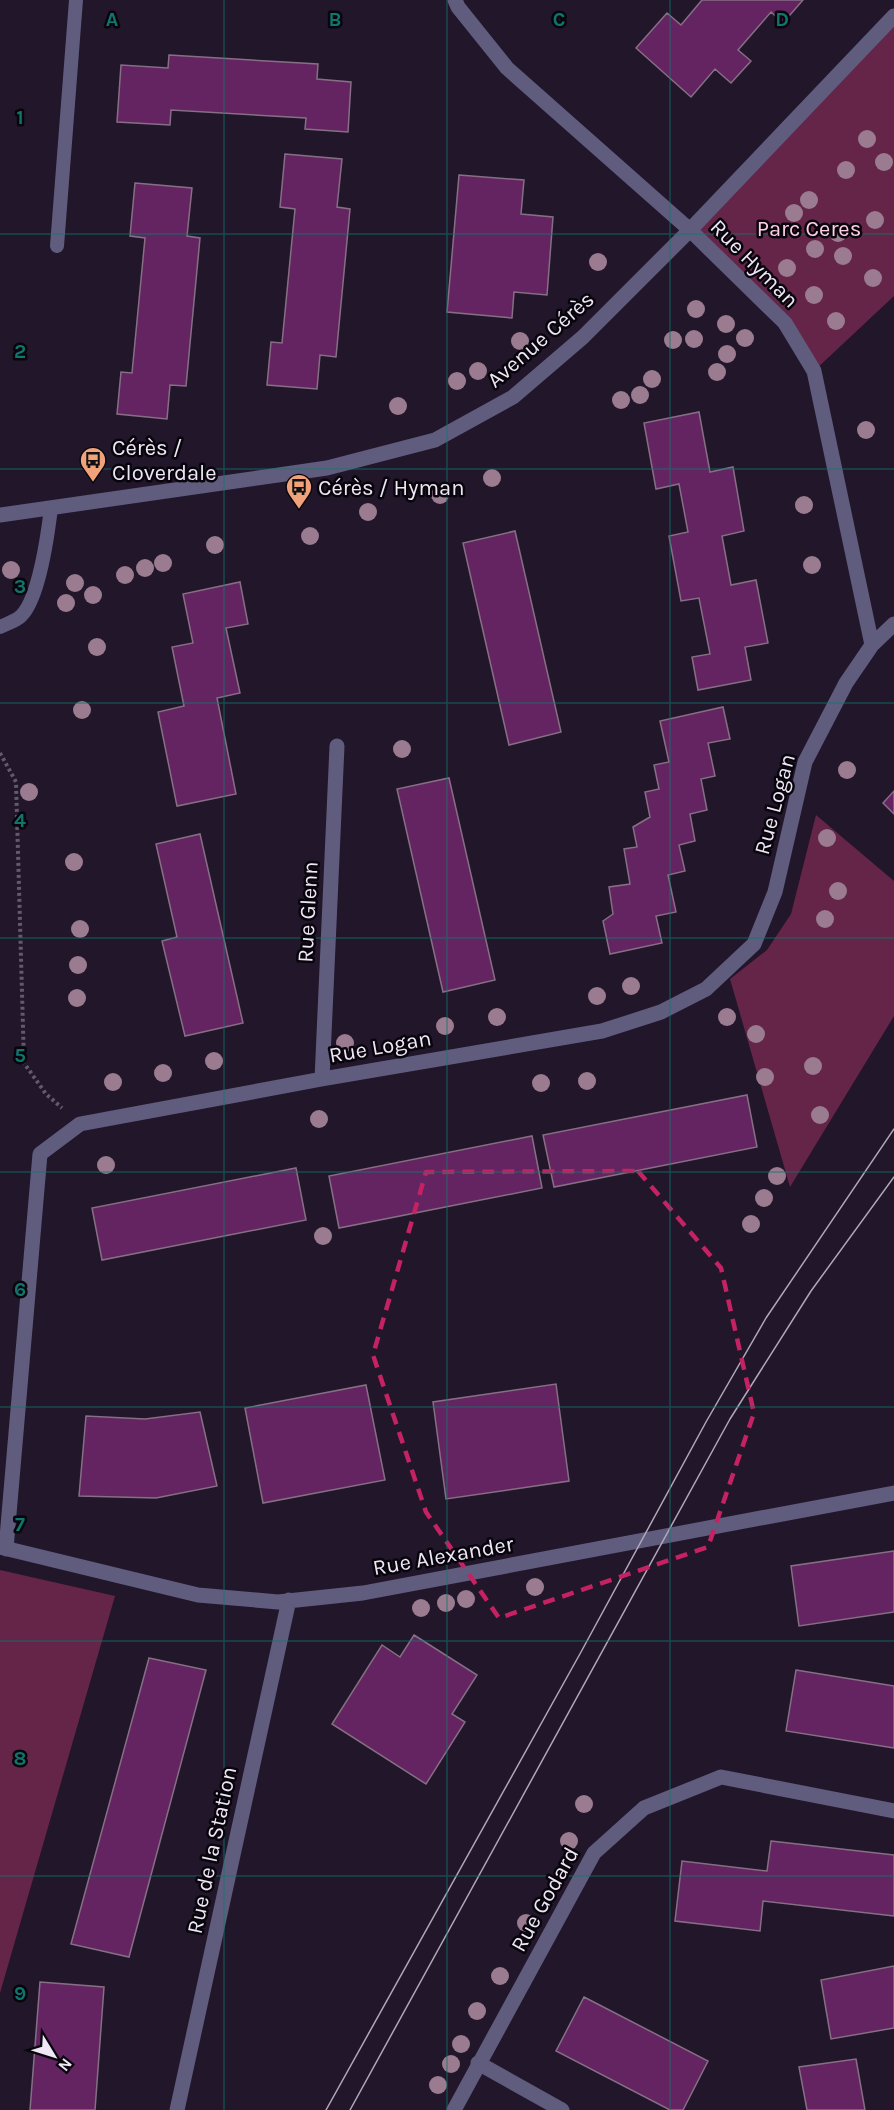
<svg xmlns="http://www.w3.org/2000/svg" width="894" height="2110" font-family="Karla,sans-serif">
	<style>
		.green { fill: #652548 }
		.building { fill: #632461; stroke: #866f84; stroke-width: 1.5 }
		.lines { fill: none; stroke-linecap: round; stroke-linejoin: round }
		.path { stroke: #63596c; stroke-width: 4; stroke-dasharray: 3 3; stroke-linecap: butt }
		.service { stroke: #605c7e; stroke-width: 14 }
		.minor { stroke: #605c7e; stroke-width: 15 }
		.tram { stroke: #b0a7b8; stroke-width: 1.5 }
		.tree { fill: #9a7b90 }
		.marked { fill: none; stroke: #c42263; stroke-width: 4.5; stroke-dasharray: 12 8; stroke-linejoin: round }
		.grid { fill: none; stroke: #0f766e; stroke-width: 1.5; stroke-opacity: 0.55 }
		.labels { text-anchor: middle; stroke-width: 5; stroke-linejoin: round; paint-order: stroke }
		.park-label { font-size: 22px; fill: #fdcee4; stroke: #08050c }
		.street-label { font-size: 22px; fill: #efe7f6; stroke: #08050c }
		.poi-label { font-size: 22px; fill: #efe7f6; stroke: #08050c; text-anchor: start }
		.grid-label { font-size: 20px; text-anchor: middle; font-weight: bold; fill: #0f766e; stroke: #08050c; stroke-width: 5; stroke-linejoin: round; paint-order: stroke }
	</style>
	<rect width="100%" height="100%" fill="#21162a"/>
	<path class="green" d="M 894,16 L 894,296 L 814,371 L 787,326 L 690,230 Z
		M 816,815 L 894,881 L 894,1016 L 790,1187 L 730,979 L 767,950 L 791,914 Z
		M 0,1570 L 115,1596 L 0,1993 Z"/>
	<path class="building" d="M 702,0 L 803,0 L 783,23 L 771,12 L 738,50 L 751,61 L 731,83 L 715,69 L 691,97 L 636,48 L 667,13 L 681,25 Z
		M 169,55 L 318,64 L 317,79 L 351,82 L 348,132 L 305,129 L 306,118 L 171,110 L 170,125 L 117,122 L 121,65 L 168,68 Z
		M 285,154 L 342,159 L 337,207 L 350,209 L 336,357 L 320,355 L 317,389 L 267,385 L 271,342 L 282,343 L 295,209 L 280,207 Z
		M 459,175 L 524,180 L 521,214 L 553,217 L 547,295 L 514,292 L 512,318 L 447,312 Z
		M 135,183 L 192,188 L 187,236 L 200,238 L 186,386 L 170,385 L 167,419 L 117,414 L 121,372 L 132,373 L 145,238 L 130,236 Z
		M 699,412 L 710,472 L 733,467 L 744,531 L 722,536 L 731,585 L 756,580 L 768,643 L 745,647 L 751,680 L 698,690 L 692,657 L 710,654 L 699,598 L 681,601 L 669,536 L 688,532 L 679,484 L 656,489 L 644,423 Z
		M 515,531 L 561,732 L 509,745 L 463,543 Z
		M 240,582 L 248,624 L 226,628 L 240,693 L 217,698 L 236,794 L 177,806 L 158,712 L 184,706 L 172,647 L 193,643 L 183,594 Z
		M 723,707 L 730,739 L 708,743 L 715,776 L 701,779 L 707,810 L 690,814 L 695,841 L 679,845 L 685,871 L 668,875 L 676,912 L 656,916 L 662,943 L 610,954 L 603,921 L 613,914 L 609,887 L 630,884 L 624,849 L 637,847 L 633,827 L 650,817 L 645,792 L 659,789 L 654,765 L 669,762 L 660,721 Z
		M 449,778 L 495,980 L 443,992 L 397,789 Z
		M 894,791 L 894,814 L 883,803 Z
		M 200,834 L 243,1023 L 185,1036 L 162,941 L 177,937 L 156,844 Z
		M 747,1095 L 757,1147 L 554,1187 L 543,1135 Z
		M 532,1136 L 542,1188 L 339,1228 L 329,1176 Z
		M 296,1168 L 306,1220 L 102,1260 L 92,1208 Z
		M 556,1384 L 569,1481 L 446,1499 L 433,1402 Z
		M 366,1385 L 385,1480 L 263,1503 L 245,1408 Z
		M 200,1412 L 217,1486 L 156,1498 L 79,1496 L 86,1416 L 145,1419 Z
		M 894,1551 L 894,1612 L 799,1626 L 791,1566 Z
		M 414,1635 L 477,1675 L 452,1714 L 465,1722 L 426,1784 L 332,1724 L 382,1645 L 400,1657 Z
		M 149,1658 L 206,1670 L 129,1957 L 71,1944 Z
		M 796,1670 L 894,1686 L 894,1748 L 786,1731 Z
		M 771,1841 L 894,1855 L 894,1916 L 763,1901 L 760,1931 L 675,1921 L 682,1861 L 767,1871 Z
		M 894,1966 L 894,2028 L 831,2039 L 821,1980 Z
		M 40,1982 L 104,1987 L 95,2110 L 30,2110 Z
		M 584,1997 L 708,2061 L 683,2110 L 670,2110 L 556,2051 Z
		M 856,2059 L 865,2110 L 807,2110 L 799,2067 Z"/>
	<g class="lines">
		<path class="path" d="M 0,753 L 16,782 L 24,1063 L 46,1094 L 62,1108"/>
		<path class="service" d="M 57,246 L 76,0
			M 0,627 C 6,624 16,621 21,616 C 39,599 48,533 51,508"/>
		<path class="minor" d="M 455,0 L 458,7 L 507,68 L 690,230 L 785,323 L 814,371 L 872,645
			M 0,515 L 327,468 L 435,440 L 513,397 L 583,337 L 690,230 L 894,16
			M 322,1079 L 337,746
			M 0,1547 L 198,1595 L 278,1602 L 363,1593 L 894,1493
			M 6,1549 L 40,1154 L 80,1124 L 322,1079 L 602,1031 L 661,1012 L 706,989 L 754,944 L 775,892 L 805,762 L 846,683 L 872,645 L 894,624
			M 478,2063 L 562,2110
			M 177,2110 L 289,1600
			M 454,2110 L 594,1853 L 644,1808 L 721,1777 L 894,1811"/>
		<path class="tram" d="M 326,2110 L 581,1652 L 706,1422 L 766,1318 L 894,1129
			M 350,2110 L 730,1419 L 811,1291 L 894,1177"/>
	</g>
	<g class="tree">
		<circle cx="867" cy="139" r="9"/>
		<circle cx="884" cy="162" r="9"/>
		<circle cx="846" cy="170" r="9"/>
		<circle cx="809" cy="200" r="9"/>
		<circle cx="794" cy="213" r="9"/>
		<circle cx="875" cy="220" r="9"/>
		<circle cx="838" cy="233" r="9"/>
		<circle cx="815" cy="249" r="9"/>
		<circle cx="843" cy="256" r="9"/>
		<circle cx="598" cy="262" r="9"/>
		<circle cx="787" cy="268" r="9"/>
		<circle cx="873" cy="278" r="9"/>
		<circle cx="814" cy="295" r="9"/>
		<circle cx="696" cy="309" r="9"/>
		<circle cx="836" cy="321" r="9"/>
		<circle cx="726" cy="324" r="9"/>
		<circle cx="745" cy="338" r="9"/>
		<circle cx="694" cy="339" r="9"/>
		<circle cx="673" cy="340" r="9"/>
		<circle cx="520" cy="341" r="9"/>
		<circle cx="727" cy="354" r="9"/>
		<circle cx="478" cy="371" r="9"/>
		<circle cx="717" cy="372" r="9"/>
		<circle cx="652" cy="379" r="9"/>
		<circle cx="457" cy="381" r="9"/>
		<circle cx="640" cy="395" r="9"/>
		<circle cx="621" cy="400" r="9"/>
		<circle cx="398" cy="406" r="9"/>
		<circle cx="866" cy="430" r="9"/>
		<circle cx="492" cy="478" r="9"/>
		<circle cx="440" cy="495" r="9"/>
		<circle cx="804" cy="505" r="9"/>
		<circle cx="368" cy="512" r="9"/>
		<circle cx="310" cy="536" r="9"/>
		<circle cx="215" cy="545" r="9"/>
		<circle cx="163" cy="563" r="9"/>
		<circle cx="812" cy="565" r="9"/>
		<circle cx="145" cy="568" r="9"/>
		<circle cx="11" cy="570" r="9"/>
		<circle cx="125" cy="575" r="9"/>
		<circle cx="75" cy="583" r="9"/>
		<circle cx="93" cy="595" r="9"/>
		<circle cx="66" cy="603" r="9"/>
		<circle cx="97" cy="647" r="9"/>
		<circle cx="82" cy="710" r="9"/>
		<circle cx="402" cy="749" r="9"/>
		<circle cx="847" cy="770" r="9"/>
		<circle cx="29" cy="792" r="9"/>
		<circle cx="827" cy="838" r="9"/>
		<circle cx="74" cy="862" r="9"/>
		<circle cx="838" cy="891" r="9"/>
		<circle cx="825" cy="919" r="9"/>
		<circle cx="80" cy="929" r="9"/>
		<circle cx="78" cy="965" r="9"/>
		<circle cx="631" cy="986" r="9"/>
		<circle cx="597" cy="996" r="9"/>
		<circle cx="77" cy="998" r="9"/>
		<circle cx="497" cy="1017" r="9"/>
		<circle cx="727" cy="1017" r="9"/>
		<circle cx="445" cy="1026" r="9"/>
		<circle cx="756" cy="1034" r="9"/>
		<circle cx="345" cy="1043" r="9"/>
		<circle cx="214" cy="1061" r="9"/>
		<circle cx="813" cy="1066" r="9"/>
		<circle cx="163" cy="1073" r="9"/>
		<circle cx="765" cy="1077" r="9"/>
		<circle cx="587" cy="1081" r="9"/>
		<circle cx="113" cy="1082" r="9"/>
		<circle cx="541" cy="1083" r="9"/>
		<circle cx="820" cy="1115" r="9"/>
		<circle cx="319" cy="1119" r="9"/>
		<circle cx="106" cy="1165" r="9"/>
		<circle cx="777" cy="1176" r="9"/>
		<circle cx="764" cy="1198" r="9"/>
		<circle cx="751" cy="1224" r="9"/>
		<circle cx="323" cy="1236" r="9"/>
		<circle cx="535" cy="1587" r="9"/>
		<circle cx="466" cy="1599" r="9"/>
		<circle cx="446" cy="1603" r="9"/>
		<circle cx="421" cy="1608" r="9"/>
		<circle cx="584" cy="1804" r="9"/>
		<circle cx="569" cy="1841" r="9"/>
		<circle cx="526" cy="1923" r="9"/>
		<circle cx="500" cy="1976" r="9"/>
		<circle cx="477" cy="2011" r="9"/>
		<circle cx="461" cy="2044" r="9"/>
		<circle cx="451" cy="2064" r="9"/>
		<circle cx="438" cy="2085" r="9"/>
	</g>
	<path class="marked" d="M 638,1171 L 721,1268 L 754,1413 L 708,1547 L 499,1618 L 426,1512 L 373,1355 L 426,1172 Z"/>
	<path class="grid" d="M 224,0 L 224,2110M 447,0 L 447,2110M 670,0 L 670,2110M 0,234 L 894,234M 0,469 L 894,469M 0,703 L 894,703M 0,938 L 894,938M 0,1172 L 894,1172M 0,1407 L 894,1407M 0,1641 L 894,1641M 0,1876 L 894,1876"/>
	<defs>
		<g id="bus-pin" transform="scale(1.35)"><path d="M0 17L-7.5 6A9.5 9.5 0 1 1 7.5 6Z" fill="#f0a27a" stroke="#08050c"/><path d="M-5-6H5V4H4V6H2V4H-2V6H-4V4H-5ZM-3.5-4V0h7V-4ZM-3.5 1.2v1.5H-2V1.2ZM2 1.2v1.5H3.5V1.2Z" fill="#111"/></g>
	</defs>
	<g fill-rule="evenodd">
		<use href="#bus-pin" x="93" y="460"/>
		<use href="#bus-pin" x="299" y="487"/>
	</g>
	<g class="labels">
		<g class="park-label">
			<text x="809" y="236">Parc Ceres</text>
		</g>
		<g class="street-label">
			<text transform="translate(755 263) rotate(45)" y="8">Rue Hyman</text>
			<text transform="translate(540 339) rotate(-41)" y="8">Avenue Cérès</text>
			<text transform="translate(774 804) rotate(-75)" y="8">Rue Logan</text>
			<text transform="translate(307 912) rotate(-87)" y="8">Rue Glenn</text>
			<text transform="translate(380 1046) rotate(-10)" y="8">Rue Logan</text>
			<text transform="translate(443 1555) rotate(-10)" y="8">Rue Alexander</text>
			<text transform="translate(211 1850) rotate(-78)" y="8">Rue de la Station</text>
			<text transform="translate(544 1899) rotate(-61)" y="8">Rue Godard</text>
		</g>
		<g class="poi-label">
			<text x="112" y="455">Cérès /<tspan x="112" dy="25">Cloverdale</tspan></text>
			<text x="318" y="495">Cérès / Hyman</text>
		</g>
	</g>
	<g class="grid-label">
		<text x="112" y="26">A</text>
		<text x="335" y="26">B</text>
		<text x="559" y="26">C</text>
		<text x="782" y="26">D</text>
		<text x="20" y="124">1</text>
		<text x="20" y="358">2</text>
		<text x="20" y="593">3</text>
		<text x="20" y="827">4</text>
		<text x="20" y="1062">5</text>
		<text x="20" y="1296">6</text>
		<text x="20" y="1531">7</text>
		<text x="20" y="1765">8</text>
		<text x="20" y="2000">9</text>
	</g>
	<g transform="translate(54 2056) rotate(128)" stroke="#08050c" stroke-width="4.5" paint-order="stroke">
	<path d="M0-4.5L10 22L0 15L-10 22Z" fill="#efe7f6"/>
	<text y="-9" font-size="16" font-weight="bold" text-anchor="middle" fill="#efe7f6">N</text>
	</g>
</svg>
